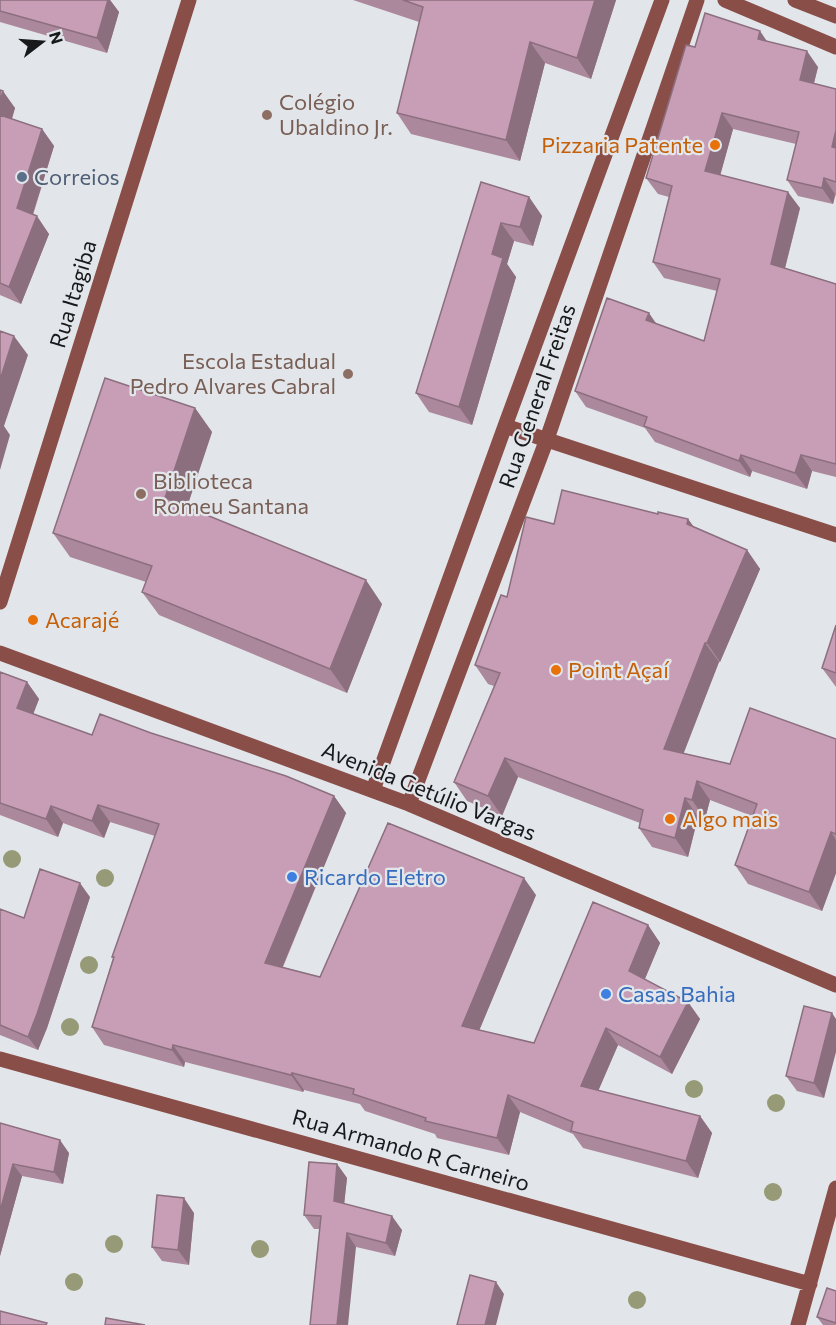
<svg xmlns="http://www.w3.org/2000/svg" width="836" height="1325" font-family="Commissioner,sans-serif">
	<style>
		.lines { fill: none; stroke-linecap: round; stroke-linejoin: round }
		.secondary { stroke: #8a4e49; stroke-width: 15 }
		.tree { fill: #969a76 }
		.wall { fill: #ac889d }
		.shaded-wall { fill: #8c6f7f }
		.building { fill: #c89eb6; stroke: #8c6f7f; stroke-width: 1.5 }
		.education-dot { fill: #8d6e63; stroke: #e2e6ea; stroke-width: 2 }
		.food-dot { fill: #e8710a; stroke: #e2e6ea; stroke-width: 2 }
		.service-dot { fill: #5c6f8a; stroke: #e2e6ea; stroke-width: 2 }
		.shop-dot { fill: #3f7fe0; stroke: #e2e6ea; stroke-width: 2 }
		.labels { text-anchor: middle; stroke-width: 4.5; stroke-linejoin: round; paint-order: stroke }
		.education-label { font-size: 22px; fill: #785e54; stroke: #e2e6ea; text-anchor: start }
		.food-label { font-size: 22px; fill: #c56008; stroke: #e2e6ea; text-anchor: start }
		.service-label { font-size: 22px; fill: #4e5e75; stroke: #e2e6ea; text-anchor: start }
		.street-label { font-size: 22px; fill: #18191b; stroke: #e2e6ea }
		.shop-label { font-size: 22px; fill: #366cbe; stroke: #e2e6ea; text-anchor: start }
	</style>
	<rect width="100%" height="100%" fill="#e2e6ea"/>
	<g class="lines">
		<path class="secondary" d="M 725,0 L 836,47
			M 795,0 L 836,16
			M 505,426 L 836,535
			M 0,602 L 189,0
			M 0,653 L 409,804 L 836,985
			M 373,790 L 505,426 L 662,0
			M 409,804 L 547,439 L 697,0
			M 0,1059 L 810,1284
			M 798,1325 L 836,1188"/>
	</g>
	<g class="tree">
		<circle cx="12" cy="859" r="9"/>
		<circle cx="105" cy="878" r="9"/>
		<circle cx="89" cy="965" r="9"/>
		<circle cx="70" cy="1027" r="9"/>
		<circle cx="694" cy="1089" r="9"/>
		<circle cx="776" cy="1103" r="9"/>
		<circle cx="773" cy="1192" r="9"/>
		<circle cx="114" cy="1244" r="9"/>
		<circle cx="260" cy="1249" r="9"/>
		<circle cx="74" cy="1282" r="9"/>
		<circle cx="637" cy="1300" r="9"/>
	</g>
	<path class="wall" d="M 0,0 L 110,0 L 119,12 L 107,53 L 0,22 Z
		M 353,0 L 616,0 L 591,79 L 545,63 L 520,161 L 411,134 L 397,113 L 419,22 Z
		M 767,41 L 818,67 L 814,83 L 836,89 L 836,194 L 833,204 L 798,196 L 787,180 L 796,144 L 733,129 L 720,175 L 800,208 L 785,268 L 836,284 L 836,477 L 812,471 L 807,489 L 752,471 L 750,477 L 655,442 L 645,428 L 586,407 L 575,391 L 656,323 L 704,341 L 717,291 L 664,278 L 653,262 L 669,197 L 658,194 L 646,178 L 695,47 Z
		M 0,90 L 15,108 L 12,119 L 42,129 L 54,146 L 33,215 L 49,234 L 21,304 L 0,295 Z
		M 481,182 L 529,197 L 542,216 L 533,246 L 514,241 L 507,264 L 516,277 L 472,425 L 429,412 L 416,393 Z
		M 195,408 L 212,432 L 187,507 L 382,604 L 347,693 L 159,615 L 142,592 L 146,582 L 70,557 L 53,533 Z
		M 658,514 L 688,519 L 693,526 L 747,550 L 760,569 L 720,662 L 719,662 L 683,753 L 730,764 L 836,739 L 836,873 L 822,911 L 748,884 L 735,865 L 752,816 L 710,800 L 705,819 L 698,817 L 688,857 L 652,847 L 639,828 L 640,823 L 518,777 L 502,816 L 467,801 L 454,782 L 494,686 L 488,684 L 475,665 L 507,597 L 554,524 Z
		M 836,625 L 836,687 L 822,668 Z
		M 0,672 L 27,682 L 39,699 L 33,714 L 92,735 L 151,733 L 334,796 L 346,813 L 283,967 L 320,977 L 536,895 L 479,1030 L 534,1043 L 648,925 L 660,943 L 645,979 L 688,1002 L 700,1019 L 672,1074 L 618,1045 L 598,1091 L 700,1116 L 712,1133 L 698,1178 L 583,1148 L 573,1134 L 520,1112 L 509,1155 L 437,1138 L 435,1134 L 365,1111 L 360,1104 L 304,1090 L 303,1092 L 185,1062 L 184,1067 L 104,1045 L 92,1027 L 113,958 L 112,957 L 155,836 L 110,822 L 104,838 L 63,823 L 58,837 L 0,815 Z
		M 90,897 L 47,1028 L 38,1050 L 0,1035 L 0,909 L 24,918 Z
		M 836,1019 L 824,1098 L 797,1091 L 786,1076 Z
		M 0,1123 L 69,1153 L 63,1184 L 22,1176 L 0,1256 Z
		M 337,1164 L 347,1178 L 344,1204 L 402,1230 L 395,1256 L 356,1247 L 320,1229 L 314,1229 L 304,1215 Z
		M 194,1213 L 189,1265 L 162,1261 L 152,1247 Z
		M 836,1291 L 836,1325 L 823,1325 L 817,1317 Z"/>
	<path class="shaded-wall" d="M 108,0 L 110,0 L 119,12 L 107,53 L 97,38 Z
		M 595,0 L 616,0 L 591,79 L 577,58 Z
		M 760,31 L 771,47 L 758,39 Z
		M 530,42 L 545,63 L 520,161 L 506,140 Z
		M 807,51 L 818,67 L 811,95 L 800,80 Z
		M 3,91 L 15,108 L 8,131 L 0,119 L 0,101 Z
		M 722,113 L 733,129 L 717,187 L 705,171 Z
		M 42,129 L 54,146 L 29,226 L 17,208 Z
		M 836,130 L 836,153 L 832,147 Z
		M 824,178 L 835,194 L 833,204 L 822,188 Z
		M 788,192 L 800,208 L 782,280 L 771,264 Z
		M 529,197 L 542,216 L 533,246 L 520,227 Z
		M 37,216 L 49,234 L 21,304 L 9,287 Z
		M 501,223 L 514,241 L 507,264 L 516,277 L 472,425 L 459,407 L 492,254 Z
		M 649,313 L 660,329 L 646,320 Z
		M 14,336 L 28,355 L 4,426 L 10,435 L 0,470 L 0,380 Z
		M 195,408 L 212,432 L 182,522 L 165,498 Z
		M 741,455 L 752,471 L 750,477 L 739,461 Z
		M 801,455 L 812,471 L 807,489 L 795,473 Z
		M 688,519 L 702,538 L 687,524 Z
		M 747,550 L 760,569 L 720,662 L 707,643 Z
		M 366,580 L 382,604 L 347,693 L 330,669 Z
		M 705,643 L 719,662 L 678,768 L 664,749 Z
		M 27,682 L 39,699 L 29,725 L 17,708 Z
		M 505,758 L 518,777 L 502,816 L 488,796 Z
		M 697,781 L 710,800 L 705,819 L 692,800 Z
		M 334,796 L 346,813 L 277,980 L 265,963 Z
		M 685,798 L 698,817 L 688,857 L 675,838 Z
		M 98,805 L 110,822 L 104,838 L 92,821 Z
		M 51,806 L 63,823 L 58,837 L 46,819 Z
		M 831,832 L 836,840 L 836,873 L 822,911 L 809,892 Z
		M 524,878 L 536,895 L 474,1043 L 462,1026 Z
		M 80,883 L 90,897 L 47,1028 L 38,1050 L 28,1037 Z
		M 648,925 L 660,943 L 641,988 L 629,971 Z
		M 688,1002 L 700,1019 L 672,1074 L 660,1057 Z
		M 832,1013 L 836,1019 L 836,1052 L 824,1098 L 814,1083 Z
		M 606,1028 L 618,1045 L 593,1103 L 581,1086 Z
		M 173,1045 L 185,1062 L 184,1067 L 172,1050 Z
		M 292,1073 L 304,1090 L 303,1092 L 291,1075 Z
		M 508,1095 L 520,1112 L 509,1155 L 497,1138 Z
		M 700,1116 L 712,1133 L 698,1178 L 686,1161 Z
		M 60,1140 L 69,1153 L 63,1184 L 54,1172 Z
		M 13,1164 L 22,1176 L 0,1256 L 0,1211 Z
		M 337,1164 L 347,1178 L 343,1215 L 334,1201 Z
		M 184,1198 L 194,1213 L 189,1265 L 178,1250 Z
		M 392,1216 L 402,1230 L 395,1256 L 386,1243 Z
		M 347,1233 L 356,1247 L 348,1325 L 337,1325 Z
		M 496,1282 L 504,1294 L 496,1325 L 485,1325 Z"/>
	<path class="building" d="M 0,0 L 108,0 L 97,38 L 0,11 Z
		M 403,0 L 595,0 L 577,58 L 530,42 L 506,140 L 397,113 L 423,7 Z
		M 705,13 L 760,31 L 758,39 L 807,51 L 800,80 L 836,89 L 836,130 L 832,147 L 836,148 L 836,182 L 824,178 L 822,188 L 787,180 L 799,132 L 722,113 L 705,171 L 788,192 L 771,264 L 836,284 L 836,464 L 801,455 L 795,473 L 741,455 L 739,461 L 644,426 L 647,417 L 575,391 L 607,298 L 649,313 L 646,320 L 704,341 L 720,279 L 653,262 L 672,186 L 646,178 L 686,45 L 695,47 Z
		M 0,90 L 3,91 L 0,101 Z
		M 0,115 L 42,129 L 17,208 L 37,216 L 9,287 L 0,283 Z
		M 481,182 L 529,197 L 520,227 L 501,223 L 492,254 L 503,258 L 459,407 L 416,393 Z
		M 0,331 L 14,336 L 0,380 Z
		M 105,378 L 195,408 L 165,498 L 366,580 L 330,669 L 142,592 L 152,566 L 53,533 Z
		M 562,490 L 658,514 L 658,512 L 688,519 L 687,524 L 747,550 L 707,643 L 705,643 L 664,749 L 730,764 L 750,708 L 836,739 L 836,834 L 831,832 L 809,892 L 735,865 L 757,804 L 697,781 L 692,800 L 685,798 L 675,838 L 639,828 L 643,810 L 505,758 L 488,796 L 454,782 L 500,673 L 475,665 L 501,595 L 507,597 L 526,517 L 554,524 Z
		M 836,625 L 836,673 L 822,668 Z
		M 0,672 L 27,682 L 17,708 L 92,735 L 100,714 L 151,733 L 286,776 L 334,796 L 265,963 L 320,977 L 388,823 L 524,878 L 462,1026 L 534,1043 L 593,902 L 648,925 L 629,971 L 688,1002 L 660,1057 L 606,1028 L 581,1086 L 700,1116 L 686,1161 L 571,1131 L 573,1122 L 508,1095 L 497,1138 L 425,1121 L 426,1118 L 353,1094 L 354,1089 L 292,1073 L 291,1075 L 173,1045 L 172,1050 L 92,1027 L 114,957 L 112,957 L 159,824 L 98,805 L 92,821 L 51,806 L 46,819 L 0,803 Z
		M 40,869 L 80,883 L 37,1014 L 28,1037 L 0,1025 L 0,909 L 24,918 Z
		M 804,1006 L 832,1013 L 814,1083 L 786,1076 Z
		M 0,1123 L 60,1140 L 54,1172 L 13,1164 L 0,1211 Z
		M 309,1162 L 337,1164 L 334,1201 L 392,1216 L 386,1243 L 347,1233 L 337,1325 L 310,1325 L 321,1216 L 304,1215 Z
		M 157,1195 L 184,1198 L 178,1250 L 152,1247 Z
		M 470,1275 L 496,1282 L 485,1325 L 457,1325 Z
		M 827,1288 L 836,1291 L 836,1323 L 817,1317 Z
		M 0,1311 L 47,1323 L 46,1325 L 0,1325 Z
		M 106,1318 L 145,1325 L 105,1325 Z"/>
	<g class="education-dot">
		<circle cx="267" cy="115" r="6"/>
		<circle cx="348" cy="374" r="6"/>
		<circle cx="141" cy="494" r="6"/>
	</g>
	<g class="food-dot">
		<circle cx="715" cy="145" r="6"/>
		<circle cx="33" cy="620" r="6"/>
		<circle cx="556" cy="670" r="6"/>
		<circle cx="670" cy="819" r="6"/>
	</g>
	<circle class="service-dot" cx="22" cy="177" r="6"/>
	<g class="shop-dot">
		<circle cx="292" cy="877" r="6"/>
		<circle cx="606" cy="994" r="6"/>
	</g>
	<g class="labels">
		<g class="education-label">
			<text x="279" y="110">Colégio<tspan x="279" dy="25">Ubaldino Jr.</tspan></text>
			<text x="336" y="369" text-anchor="end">Escola Estadual<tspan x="336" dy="25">Pedro Alvares Cabral</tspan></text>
			<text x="153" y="489">Biblioteca<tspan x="153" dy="25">Romeu Santana</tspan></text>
		</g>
		<g class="food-label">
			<text x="703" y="153" text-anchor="end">Pizzaria Patente</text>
			<text x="45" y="628">Acarajé</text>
			<text x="568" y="678">Point Açaí</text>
			<text x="682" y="827">Algo mais</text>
		</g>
		<g class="service-label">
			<text x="34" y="185">Correios</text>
		</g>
		<g class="street-label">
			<text transform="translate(73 294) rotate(-73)" y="8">Rua Itagiba</text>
			<text transform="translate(537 396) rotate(-71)" y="8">Rua General Freitas</text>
			<text transform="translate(429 791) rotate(22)" y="8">Avenida Getúlio Vargas</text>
			<text transform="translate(411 1150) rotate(16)" y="8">Rua Armando R Carneiro</text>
		</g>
		<g class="shop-label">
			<text x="304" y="885">Ricardo Eletro</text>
			<text x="618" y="1002">Casas Bahia</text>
		</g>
	</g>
	<g transform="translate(42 42) rotate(73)" stroke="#e2e6ea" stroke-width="4.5" paint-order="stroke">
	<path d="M0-4.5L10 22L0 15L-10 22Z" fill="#18191b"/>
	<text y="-9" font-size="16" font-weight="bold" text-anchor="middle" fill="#18191b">N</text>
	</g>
</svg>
